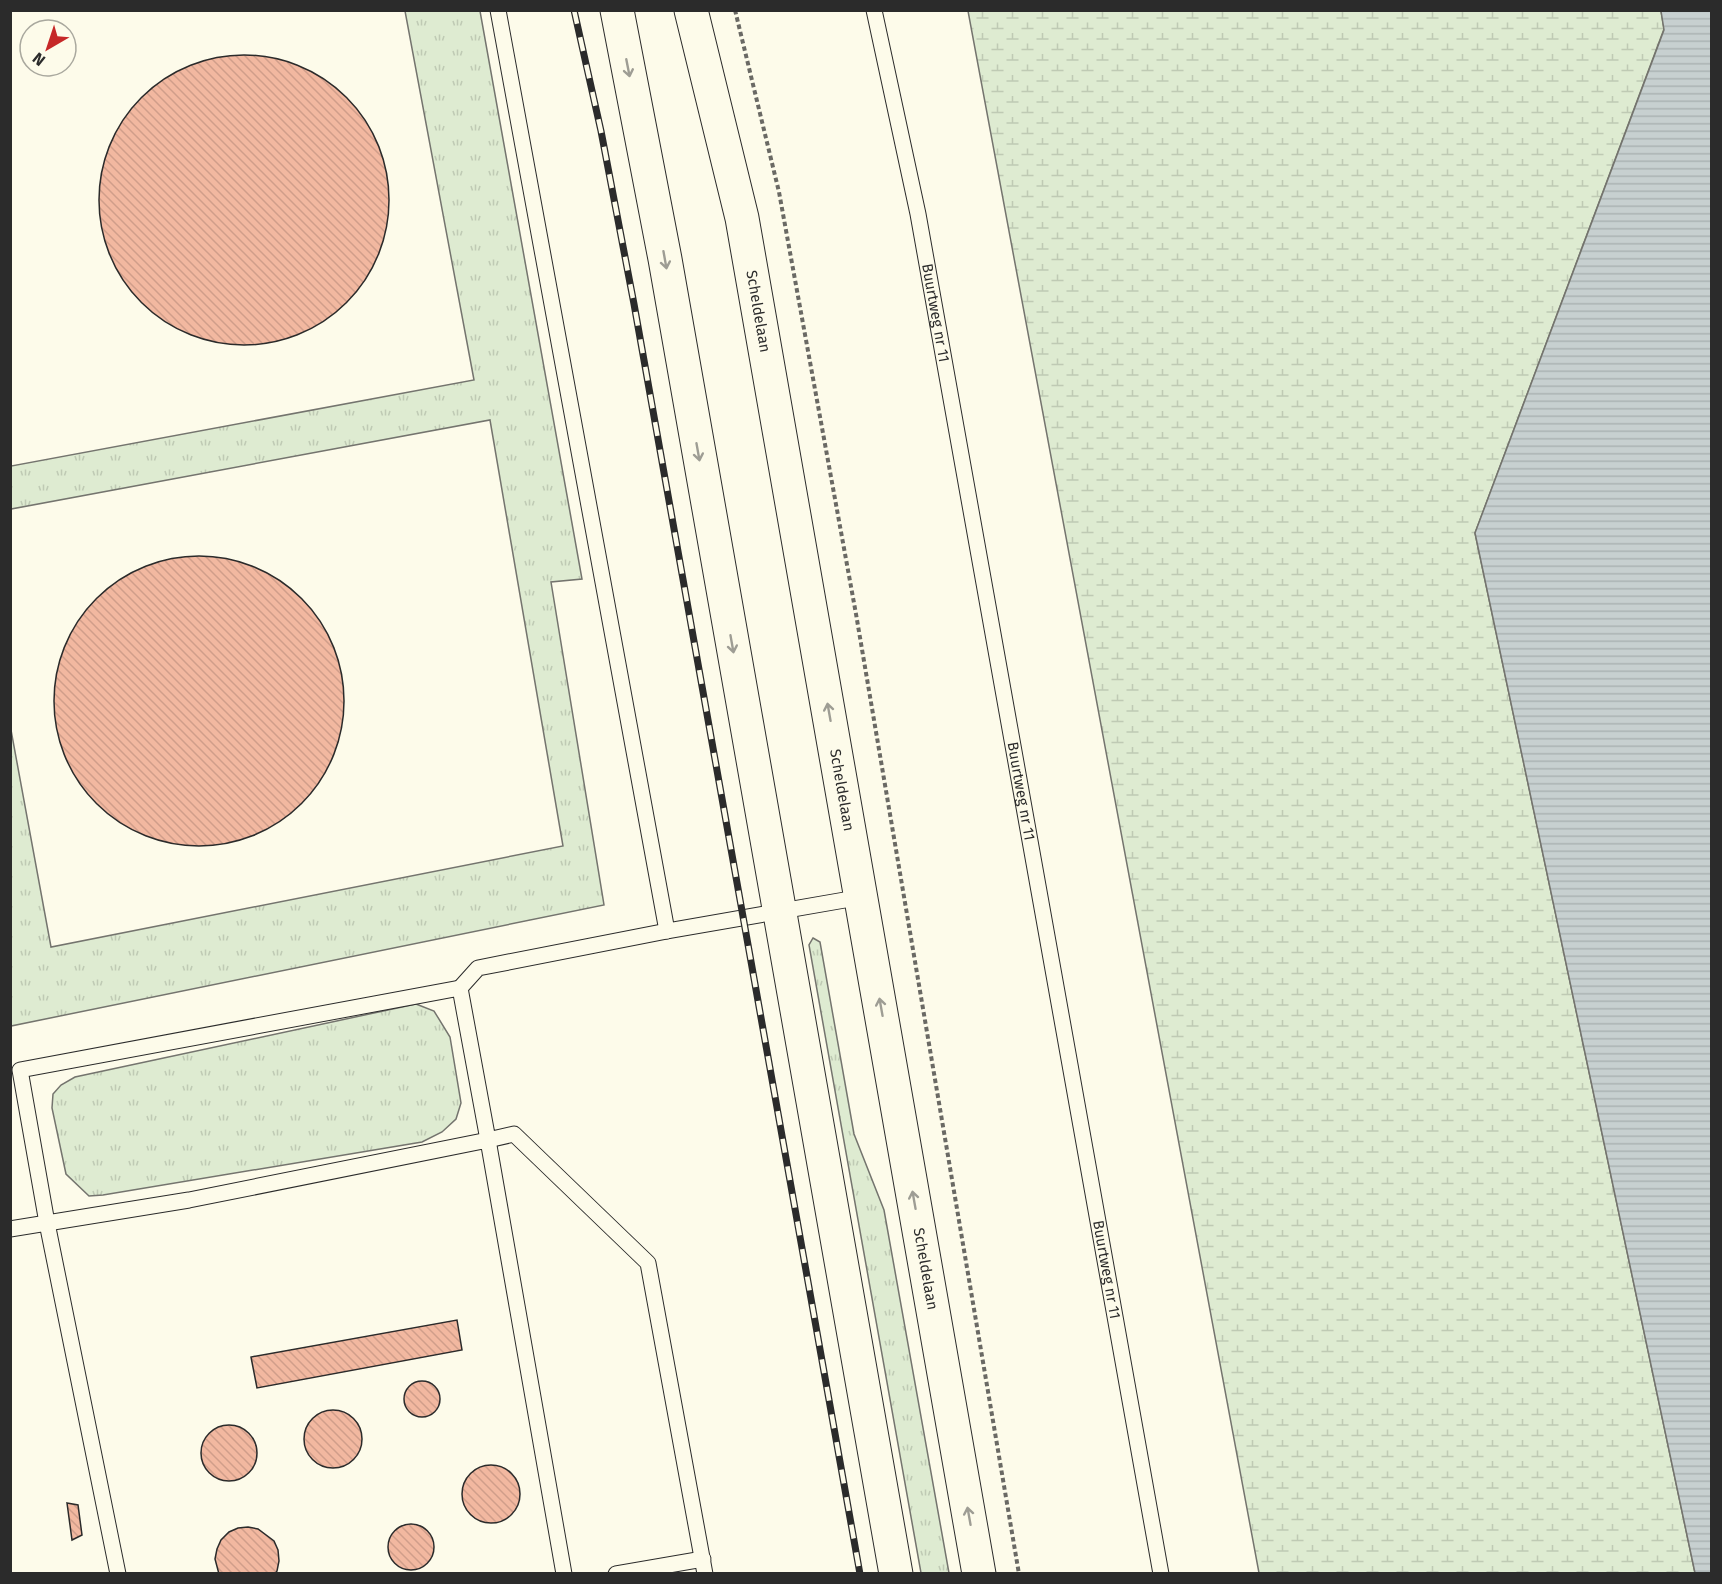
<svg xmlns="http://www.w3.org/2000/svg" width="1722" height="1584" font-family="'Fira Sans',sans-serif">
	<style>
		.grass { fill: url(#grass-tufts); stroke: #74746e; stroke-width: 1.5 }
		.wetland { fill: url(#wetland-marsh); stroke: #74746e; stroke-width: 1.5 }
		.water { fill: url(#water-rules); stroke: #74746e; stroke-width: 1.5 }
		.building { fill: url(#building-back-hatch); stroke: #2b2b2b; stroke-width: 1.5 }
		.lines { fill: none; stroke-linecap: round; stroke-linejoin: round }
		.service-casing { stroke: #2b2b2b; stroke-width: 17 }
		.primary-casing { stroke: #2b2b2b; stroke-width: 35 }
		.path { stroke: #6a6964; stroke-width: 4; stroke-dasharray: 4.5 3; stroke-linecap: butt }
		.service { stroke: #fdfbea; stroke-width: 15 }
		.primary { stroke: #fdfbea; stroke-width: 33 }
		.rail-casing { stroke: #2b2b2b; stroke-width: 7 }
		.rail { stroke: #fdfbea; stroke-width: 4.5; stroke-dasharray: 14; stroke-linecap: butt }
		.oneway { stroke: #9e9d94 }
		.labels { text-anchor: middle; stroke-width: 4.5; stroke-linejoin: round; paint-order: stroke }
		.street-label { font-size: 15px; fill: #2b2b2b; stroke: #fdfbea }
	</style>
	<defs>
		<pattern id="grass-tufts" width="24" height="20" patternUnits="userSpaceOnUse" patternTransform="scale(1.5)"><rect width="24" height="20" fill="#deebd1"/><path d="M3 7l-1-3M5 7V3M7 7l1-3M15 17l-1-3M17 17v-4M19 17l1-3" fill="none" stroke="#bfcab4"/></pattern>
		<pattern id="wetland-marsh" width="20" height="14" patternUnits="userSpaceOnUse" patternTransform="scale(1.5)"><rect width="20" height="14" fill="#deebd1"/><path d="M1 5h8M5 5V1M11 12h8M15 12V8" fill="none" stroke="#bfcab4"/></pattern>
		<pattern id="water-rules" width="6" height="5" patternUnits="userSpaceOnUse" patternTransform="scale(1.5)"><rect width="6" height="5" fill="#c7d0d0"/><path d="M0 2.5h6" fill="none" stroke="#abb3b3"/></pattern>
		<pattern id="building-back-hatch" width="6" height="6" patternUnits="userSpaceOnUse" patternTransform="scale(1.5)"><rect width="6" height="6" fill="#f2b8a0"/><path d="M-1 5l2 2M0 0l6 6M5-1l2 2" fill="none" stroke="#d09e8a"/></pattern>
	</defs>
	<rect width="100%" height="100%" fill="#fdfbea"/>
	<path class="grass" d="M 405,11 L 480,11 L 582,579 L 551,582 L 604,905 L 11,1026 L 11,730 L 51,947 L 563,846 L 490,420 L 11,509 L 11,466 L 474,380 Z
		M 813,938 L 820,942 L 854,1134 L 884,1210 L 949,1573 L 921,1573 L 809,945 Z
		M 416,1004 L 434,1011 L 450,1037 L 461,1103 L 456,1119 L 442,1132 L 422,1142 L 103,1195 L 89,1196 L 66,1174 L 52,1108 L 53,1094 L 61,1085 L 75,1077 Z"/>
	<path class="wetland" d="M 968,11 L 1661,11 L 1664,29 L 1475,533 L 1695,1573 L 1259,1573 Z"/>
	<path class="water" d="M 1661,11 L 1712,11 L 1711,1574 L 1695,1573 L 1475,533 L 1664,30 Z"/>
	<path class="building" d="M99 200a145 145 0 1 1 290 0a145 145 0 1 1-290 0Z
		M54 701a145 145 0 1 1 290 0a145 145 0 1 1-290 0Z
		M 457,1320 L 462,1350 L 257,1388 L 251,1357 Z
		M404 1399a18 18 0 1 1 36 0a18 18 0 1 1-36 0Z
		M304 1439a29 29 0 1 1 58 0a29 29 0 1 1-58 0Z
		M201 1453a28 28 0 1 1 56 0a28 28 0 1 1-56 0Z
		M462 1494a29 29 0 1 1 58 0a29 29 0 1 1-58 0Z
		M 67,1503 L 78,1505 L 82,1535 L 72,1540 Z
		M388 1547a23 23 0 1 1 46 0a23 23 0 1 1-46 0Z
		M 248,1527 L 258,1529 L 274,1541 L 278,1550 L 279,1561 L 277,1571 L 275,1574 L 219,1574 L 215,1559 L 217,1549 L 221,1540 L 229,1532 L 238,1528 Z"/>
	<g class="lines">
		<g class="service-casing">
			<g id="service">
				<path d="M 498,10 L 667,931"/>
				<path id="s1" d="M 874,10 L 918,214 L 1161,1574"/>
				<path d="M 460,988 L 478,968 L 667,931 L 862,897"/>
				<path d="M 10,1229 L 189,1200 L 488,1140 L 564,1574"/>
				<path d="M 118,1574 L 47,1223 L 20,1070 L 460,988 L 488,1140 L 514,1134 L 648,1263 L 705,1574"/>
				<path d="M 616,1574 L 703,1559"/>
			</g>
		</g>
		<g class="primary-casing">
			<g id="primary">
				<path d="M 617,10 L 665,259 L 896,1574"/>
				<path id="s2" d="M 691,10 L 742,218 L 979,1574"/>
			</g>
		</g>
		<path class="path" d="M 735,10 L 779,192 L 856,614 L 1019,1574"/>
		<use href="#service" class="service"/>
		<use href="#primary" class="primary"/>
		<g class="rail-casing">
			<path id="rail" d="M 574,10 L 601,131 L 634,304 L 860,1574"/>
		</g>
		<use href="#rail" class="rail"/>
	</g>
	<defs><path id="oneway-shaft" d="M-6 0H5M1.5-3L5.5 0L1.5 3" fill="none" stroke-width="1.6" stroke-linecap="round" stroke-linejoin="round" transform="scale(1.5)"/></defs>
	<g class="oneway">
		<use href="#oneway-shaft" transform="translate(628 68) rotate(79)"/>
		<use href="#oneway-shaft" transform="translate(665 260) rotate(80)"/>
		<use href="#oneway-shaft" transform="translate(698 452) rotate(80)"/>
		<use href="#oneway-shaft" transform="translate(732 644) rotate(80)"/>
		<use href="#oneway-shaft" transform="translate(829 712) rotate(-100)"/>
		<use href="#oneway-shaft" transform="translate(881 1007) rotate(-100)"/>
		<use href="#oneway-shaft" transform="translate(914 1200) rotate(-100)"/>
		<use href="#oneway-shaft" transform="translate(969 1516) rotate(-100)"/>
	</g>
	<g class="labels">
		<g class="street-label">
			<text dy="5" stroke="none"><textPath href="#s2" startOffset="309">Scheldelaan</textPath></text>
			<text dy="5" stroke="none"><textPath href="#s1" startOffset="309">Buurtweg nr 11</textPath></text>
			<text dy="5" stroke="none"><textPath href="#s2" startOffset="795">Scheldelaan</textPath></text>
			<text dy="5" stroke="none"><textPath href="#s1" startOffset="795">Buurtweg nr 11</textPath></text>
			<text dy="5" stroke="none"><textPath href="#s2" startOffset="1281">Scheldelaan</textPath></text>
			<text dy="5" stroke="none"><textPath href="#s1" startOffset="1281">Buurtweg nr 11</textPath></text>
		</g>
	</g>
	<rect width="1722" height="1584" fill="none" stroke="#2b2b2b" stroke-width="24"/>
	<g transform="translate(48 48) rotate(219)"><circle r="28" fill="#fdfbea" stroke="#a9a89e" stroke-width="1.5"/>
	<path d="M0-4.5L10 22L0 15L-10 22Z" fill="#c62828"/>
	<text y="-9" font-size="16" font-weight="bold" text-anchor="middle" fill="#2b2b2b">N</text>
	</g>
</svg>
